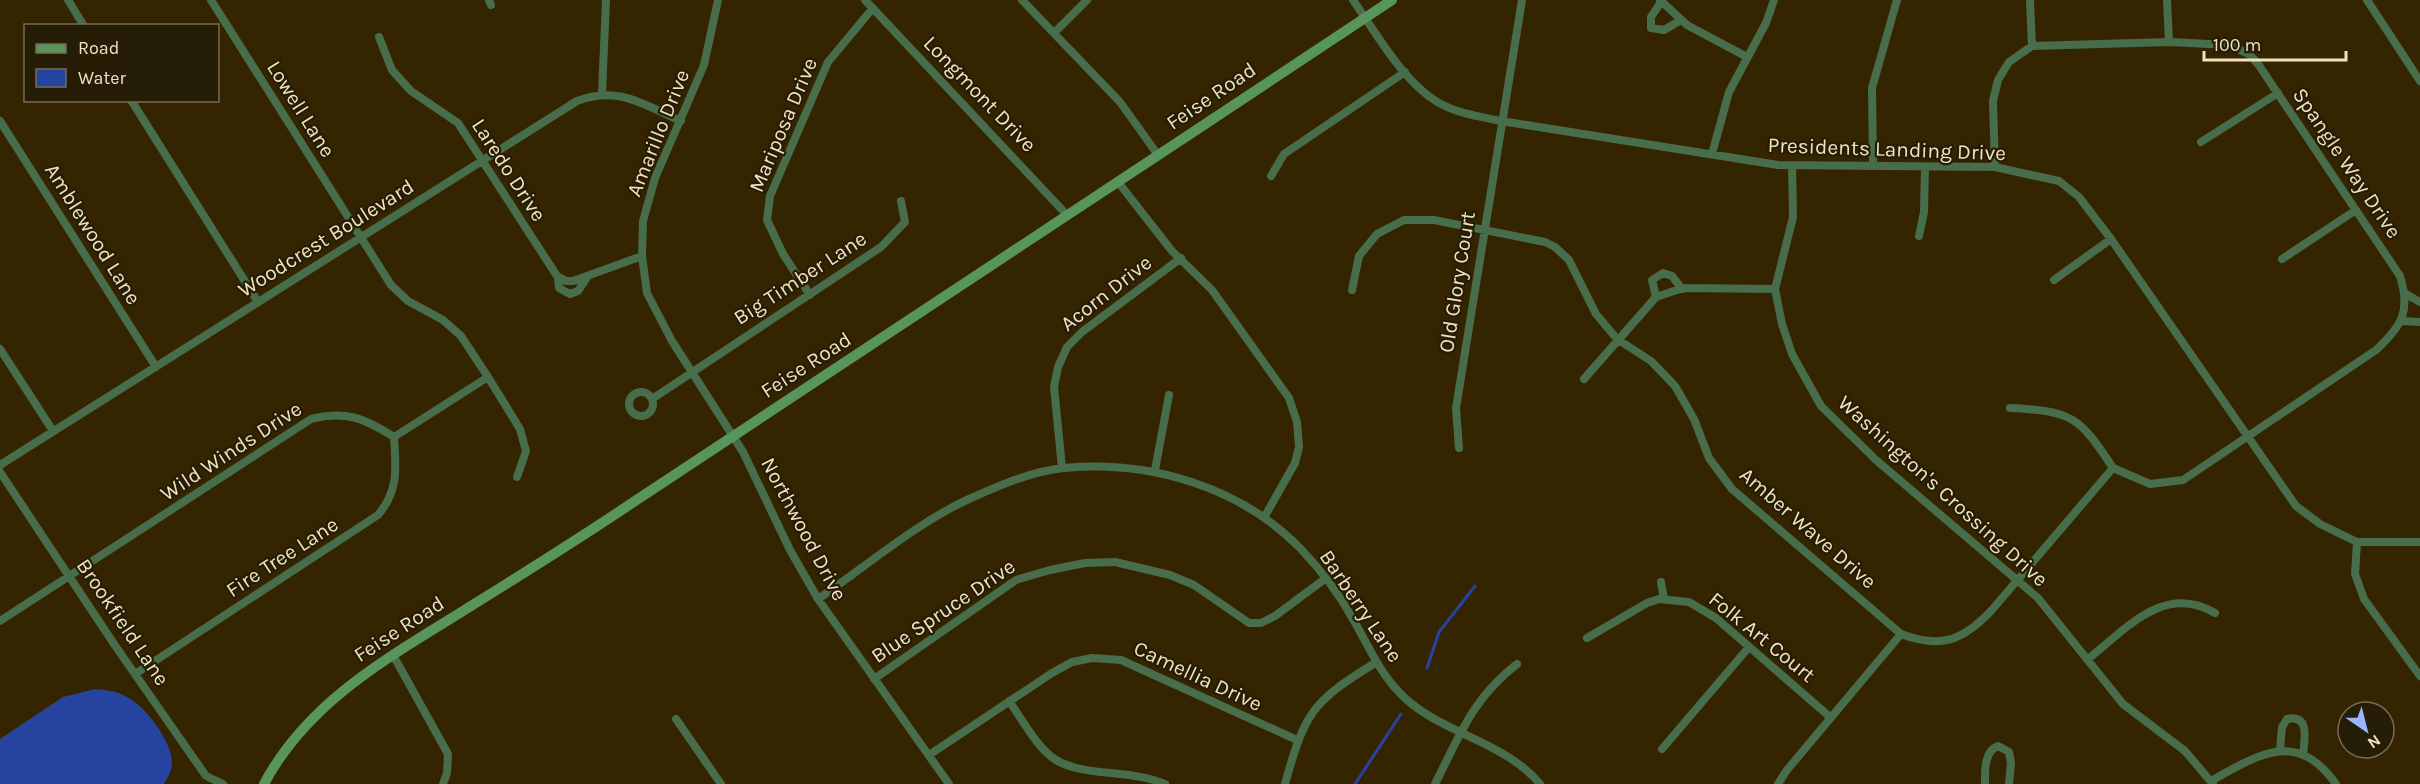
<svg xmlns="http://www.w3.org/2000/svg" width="2420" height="784" font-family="Karla,sans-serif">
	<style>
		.water { fill: #2643a0 }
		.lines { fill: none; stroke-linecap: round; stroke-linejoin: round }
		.stream { stroke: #2643a0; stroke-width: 3 }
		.street { stroke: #486d4b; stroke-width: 8 }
		.secondary { stroke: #57955d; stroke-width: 10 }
		.labels { text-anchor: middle; stroke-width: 4.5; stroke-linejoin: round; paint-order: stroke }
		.street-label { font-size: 21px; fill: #f1e2c0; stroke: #261d07 }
	</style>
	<rect width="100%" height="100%" fill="#342500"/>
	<path class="water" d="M 95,689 C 106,690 117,691 127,697 C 146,707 171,740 172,762 C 172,771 168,777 164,784 L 0,784 L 0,739 L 63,697 Z"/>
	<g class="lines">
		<path class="stream" d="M 1427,668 L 1439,632 L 1475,586
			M 1355,784 L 1401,714"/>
		<path class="street" d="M 68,0 L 84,26
			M 211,0 L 391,285 L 408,301 L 443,320 L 461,336 L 488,377 L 520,429 L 526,451 L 517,477
			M 489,0 L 491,5
			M 718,0 L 704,65 L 655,178 L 643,221 L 642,256 L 647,293 L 672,341 L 743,452 L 790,550 L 818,599 L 949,784
			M 865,0 L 1067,215
			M 1022,0 L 1120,102 L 1158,155
			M 1353,0 C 1376,33 1406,87 1443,105 C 1460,114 1482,117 1501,121 L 1778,165 L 1995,167 L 2059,181 L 2079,197 L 2111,239 L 2296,506 L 2320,524 L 2357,542 L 2420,542
			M 1660,0 L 1687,25 L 1747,57
			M 2030,0 L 2032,46
			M 2167,0 L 2169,42
			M 2367,0 L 2420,81
			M 1661,2 L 1651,17 L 1651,28 L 1664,30 L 1681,20
			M 1054,33 L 1087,0
			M 379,37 L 392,70 L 411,91 L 458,123 L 557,276 L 566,281 L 573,281 L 642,256
			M 602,93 L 606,0
			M 131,100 L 258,302
			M 0,121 L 156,367
			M 2201,142 L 2278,93
			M 1712,154 L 1729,92 L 1766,23 L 1774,0
			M 1873,165 L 1872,88 L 1897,0
			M 1792,166 L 1793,217 L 1775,289 L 1782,324 L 1792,354 L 1821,406 L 1876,460 L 2038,598 L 2123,704 L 2185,751 L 2213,784
			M 1271,176 L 1284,154 L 1405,72
			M 1118,182 L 1172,251 L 1212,290 L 1289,398 L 1297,422 L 1299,447 L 1295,463 L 1265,516
			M 1919,236 L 1924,212 L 1925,167
			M 2282,259 L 2356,210
			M 558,277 L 559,288 L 570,294 L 578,291 L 588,276
			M 2054,280 L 2111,239
			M 1352,290 L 1359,256 L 1377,234 L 1404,220 L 1434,220 L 1545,242 L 1555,247 L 1569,260 L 1596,314 L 1617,339 L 1651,361 L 1675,386 L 1694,419 L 1709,458 L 1732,489 L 1901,634 C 1941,649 1962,641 1991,611 L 2113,468 L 2150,484 L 2183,480 L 2376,350 C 2402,326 2411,311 2400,276 L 2258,64 L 2249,54 L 2229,45 L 2169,42 L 2032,46 L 2009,62 L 1998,80 L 1993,101 L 1995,167
			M 2406,294 L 2420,302
			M 810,295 L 783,254 L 767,220 L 770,196 L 828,62 L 873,8
			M 1656,297 L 1652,280 L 1663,273 L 1672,276 L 1682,289
			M 2402,321 L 2420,322
			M 0,349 L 53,431
			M 1584,379 L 1656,297 L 1683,288 L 1775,289
			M629 404a12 12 0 1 1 24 0a12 12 0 1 1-24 0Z
			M 652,399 L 881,247 L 905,222 L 901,201
			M 2010,408 C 2072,411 2079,416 2113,468
			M 1459,448 L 1456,408 L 1522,0
			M 0,465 L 577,101 C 618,85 644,105 681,121
			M 1062,468 L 1054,387 L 1058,367 L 1067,347 L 1082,332 L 1181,258
			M 1155,470 L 1169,395
			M 0,472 L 114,644 L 206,776 L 223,784
			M 2357,542 L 2355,574 L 2364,599 L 2420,676
			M 1661,582 L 1664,599
			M 818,599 C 865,567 918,522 969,499 C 998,486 1032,471 1064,468 C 1149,460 1239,486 1300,548 C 1320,569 1340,595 1354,621 C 1368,645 1378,669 1397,690 C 1435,733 1503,739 1540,784
			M 0,621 L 311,419 C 345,410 364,418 394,437 L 488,377
			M 1587,638 L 1647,603 L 1659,599 L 1689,602 L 1716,618 L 1830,717
			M 393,655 L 448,754 L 447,773 L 443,784
			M 2088,659 C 2126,629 2164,583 2215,613
			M 135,674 L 378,515 C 399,490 396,468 394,437
			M 874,679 L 1016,580 L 1050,570 L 1085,563 L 1115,562 L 1170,575 L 1194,585 L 1249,623 L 1261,623 L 1275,616 L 1326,578
			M 1009,701 C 1022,719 1037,748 1056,760 C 1084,777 1130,769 1165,784
			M 676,719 L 721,784
			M 1662,749 L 1749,647
			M 2280,750 L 2282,727 L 2287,719 C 2311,714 2304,741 2303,755
			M 929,755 L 1052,673 L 1072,662 L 1092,658 L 1121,660 L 1297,740
			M 2211,781 C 2259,754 2297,729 2336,784
			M 1285,784 C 1305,712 1312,702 1375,663
			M 1435,784 C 1460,735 1472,699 1517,664
			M 1778,784 L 1787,770 L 1901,634
			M 1985,784 C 1985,771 1984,751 1998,746 L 2009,752 L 2011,763 L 2009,784"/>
		<path class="secondary" d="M 264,784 C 309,699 393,655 471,606 C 524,573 577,540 629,505 C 883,337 1138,169 1392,0"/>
	</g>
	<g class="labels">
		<g class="street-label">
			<text transform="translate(980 94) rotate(46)" y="7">Longmont Drive</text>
			<text transform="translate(1211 96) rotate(-34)" y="7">Feise Road</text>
			<text transform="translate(301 109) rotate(58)" y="7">Lowell Lane</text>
			<text transform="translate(783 125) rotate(-67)" y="7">Mariposa Drive</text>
			<text transform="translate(658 133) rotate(-68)" y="7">Amarillo Drive</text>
			<text transform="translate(1887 149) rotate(2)" y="7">Presidents Landing Drive</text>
			<text transform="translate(2347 163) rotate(56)" y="7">Spangle Way Drive</text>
			<text transform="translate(509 170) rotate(57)" y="7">Laredo Drive</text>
			<text transform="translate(93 234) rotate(58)" y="7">Amblewood Lane</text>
			<text transform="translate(326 238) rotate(-32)" y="7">Woodcrest Boulevard</text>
			<text transform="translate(800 278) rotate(-33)" y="7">Big Timber Lane</text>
			<text transform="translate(1457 282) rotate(-81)" y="7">Old Glory Court</text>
			<text transform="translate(1106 293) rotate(-38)" y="7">Acorn Drive</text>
			<text transform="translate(806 365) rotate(-33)" y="7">Feise Road</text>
			<text transform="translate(231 451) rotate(-33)" y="7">Wild Winds Drive</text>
			<text transform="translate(1943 491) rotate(42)" y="7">Washington's Crossing Drive</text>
			<text transform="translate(1808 528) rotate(41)" y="7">Amber Wave Drive</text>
			<text transform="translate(804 529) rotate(62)" y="7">Northwood Drive</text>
			<text transform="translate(282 557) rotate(-33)" y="7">Fire Tree Lane</text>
			<text transform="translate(1361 606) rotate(56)" y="7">Barberry Lane</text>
			<text transform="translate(943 611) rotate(-34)" y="7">Blue Spruce Drive</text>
			<text transform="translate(123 622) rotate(56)" y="7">Brookfield Lane</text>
			<text transform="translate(399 629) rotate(-33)" y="7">Feise Road</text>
			<text transform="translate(1762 637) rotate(39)" y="7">Folk Art Court</text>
			<text transform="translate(1198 676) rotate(25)" y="7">Camellia Drive</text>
		</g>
	</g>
	<rect x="24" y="24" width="195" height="78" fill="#261d07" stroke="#776c51" stroke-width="1.5"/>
	<rect x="36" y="44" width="30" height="9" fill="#57955d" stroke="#776c51" stroke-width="1.5"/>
	<text x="78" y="54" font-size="18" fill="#f1e2c0">Road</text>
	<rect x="36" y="69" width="30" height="18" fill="#2643a0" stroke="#776c51" stroke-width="1.5"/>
	<text x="78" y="84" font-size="18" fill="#f1e2c0">Water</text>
	<g transform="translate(2366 730) rotate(145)"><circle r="28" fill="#261d07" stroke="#776c51" stroke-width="1.5"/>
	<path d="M0-4.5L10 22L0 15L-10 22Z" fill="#97b6fd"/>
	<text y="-9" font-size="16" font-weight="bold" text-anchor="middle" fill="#f1e2c0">N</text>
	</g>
	<path d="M2204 51v9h142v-9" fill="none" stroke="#f1e2c0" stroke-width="3"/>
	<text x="2213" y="51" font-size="18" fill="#f1e2c0" stroke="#261d07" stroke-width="4.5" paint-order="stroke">100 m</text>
</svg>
